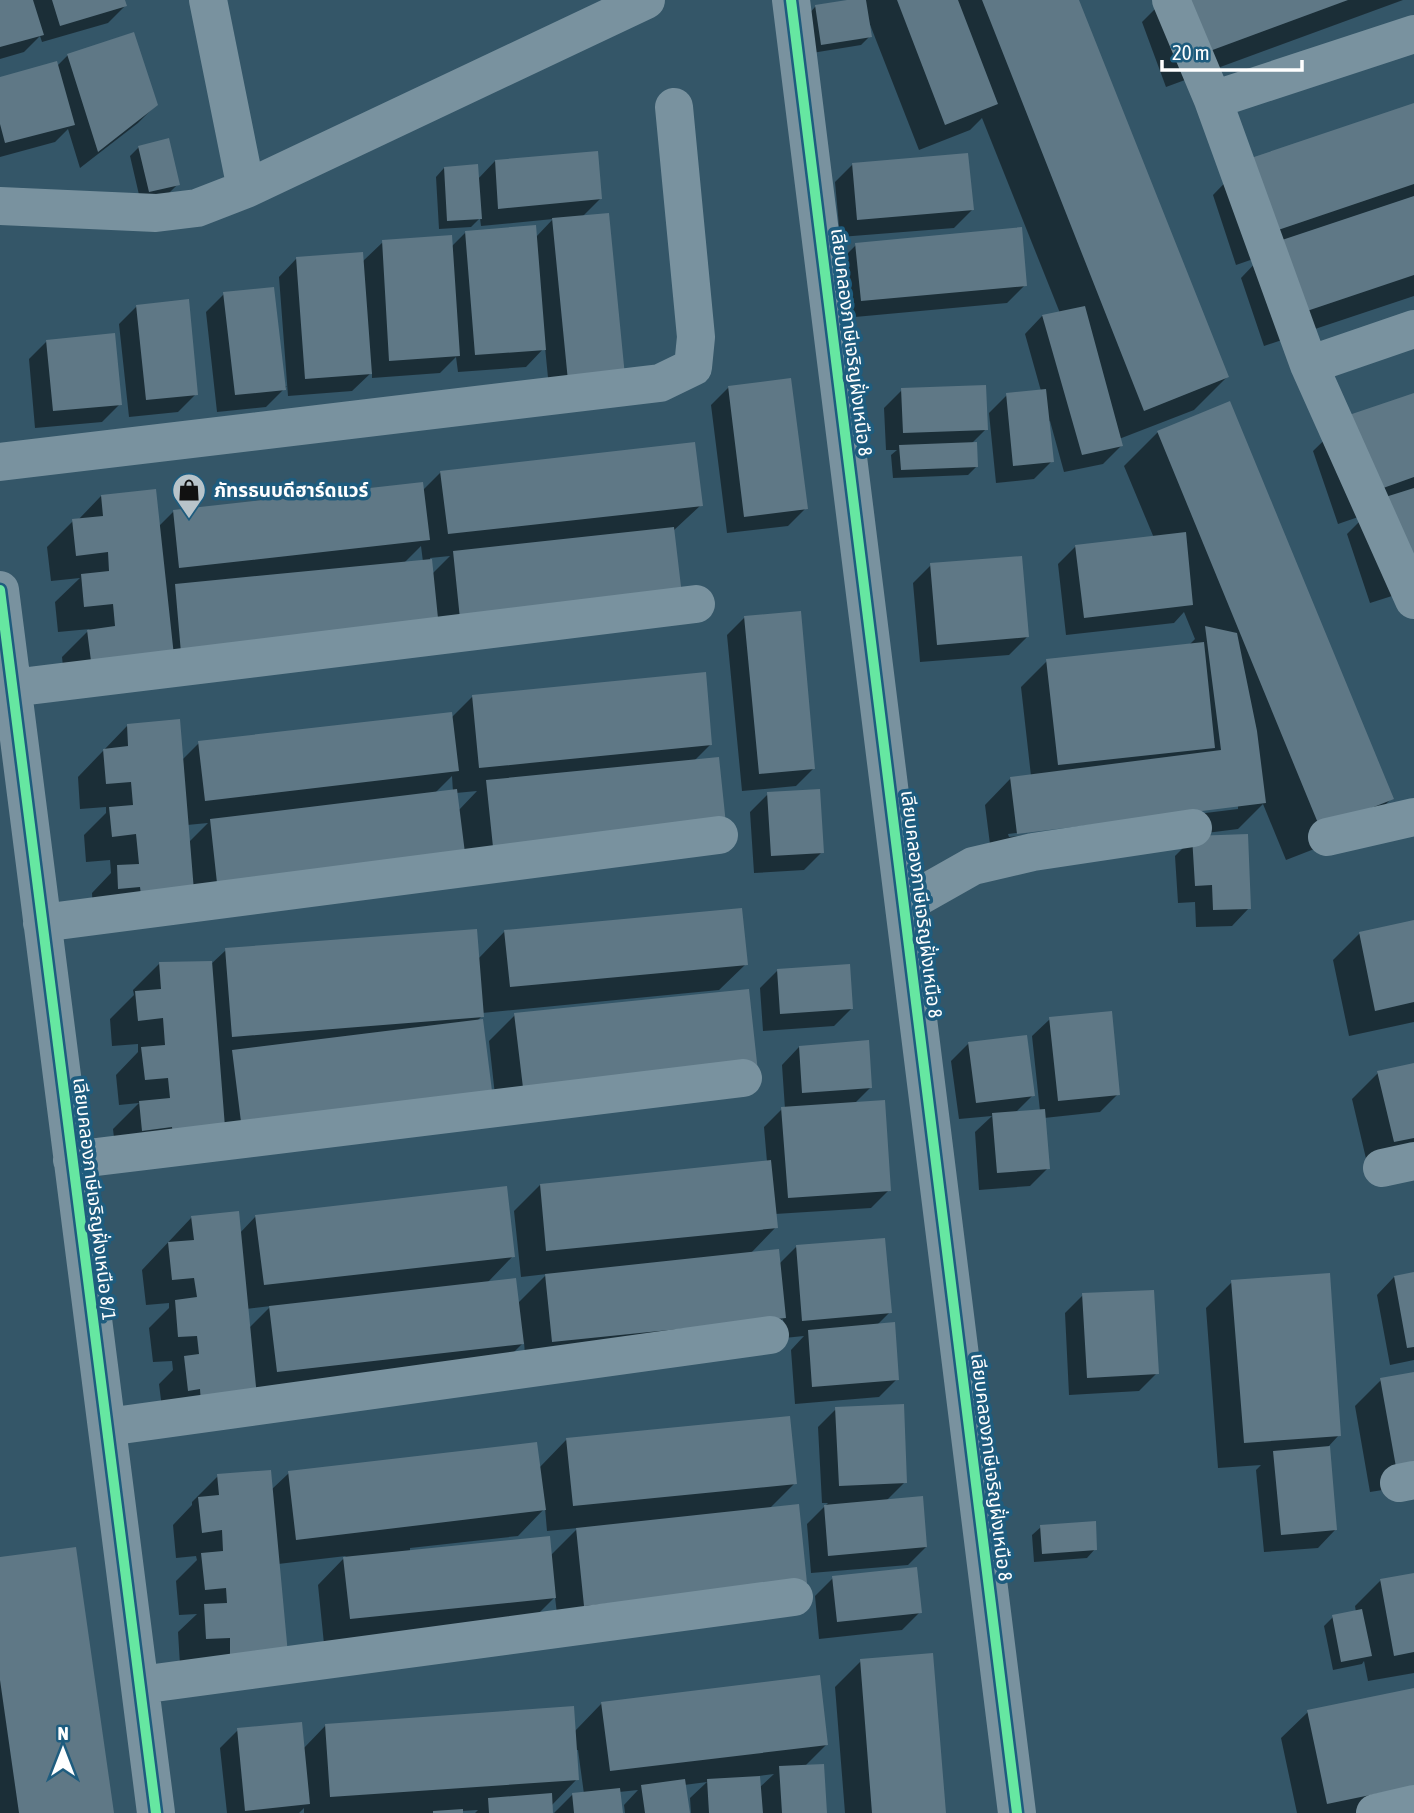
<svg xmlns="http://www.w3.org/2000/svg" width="1414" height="1813" font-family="'Asap Condensed','Noto Sans Thai',sans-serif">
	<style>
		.shadow { fill: #0007; fill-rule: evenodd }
		.building { fill: #5f7886 }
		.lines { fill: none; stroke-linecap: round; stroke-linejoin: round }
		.street { stroke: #79929f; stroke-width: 38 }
		.cycleway-casing { stroke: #1e5c7e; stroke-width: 15 }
		.cycleway { stroke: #66e7a1; stroke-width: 10 }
		.labels { text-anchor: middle; stroke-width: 7; stroke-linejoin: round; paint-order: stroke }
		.street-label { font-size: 19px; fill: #fff; stroke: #1e5c7e }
		.poi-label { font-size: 19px; font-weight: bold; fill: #fff; stroke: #1e5c7e; text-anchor: start }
	</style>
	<rect width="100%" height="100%" fill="#345668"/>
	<path class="shadow" d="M 0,0 L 124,0 L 125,6 L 108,23 L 42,42 L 40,36 L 24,52 L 0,59 Z
		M 857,0 L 1077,0 L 1227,377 L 1194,410 L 1119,439 L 1121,446 L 1103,464 L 1064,472 L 1050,421 L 1048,422 L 1052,461 L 1034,479 L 996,483 L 989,413 L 1007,395 L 1041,391 L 1025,334 L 1042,316 L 1060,313 L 982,118 L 970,130 L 919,150 L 869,22 L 870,36 L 861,45 L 812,53 L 807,16 L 815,7 Z
		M 1164,0 L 1403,0 L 1166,87 L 1142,22 Z
		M 68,55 L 156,105 L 138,123 L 80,168 L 68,129 L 55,142 L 0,157 L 0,79 L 57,66 Z
		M 1414,105 L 1414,296 L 1264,346 L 1241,278 L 1262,256 L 1236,265 L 1213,195 L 1246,161 Z
		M 139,147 L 178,184 L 169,193 L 140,199 L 130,156 Z
		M 495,161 L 600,199 L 582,217 L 623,375 L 550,398 L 545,347 L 526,367 L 458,372 L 456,357 L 440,373 L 372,378 L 372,372 L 352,391 L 288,396 L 279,277 L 296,259 L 362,262 L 383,242 L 451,247 L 466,232 L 536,237 L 553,219 L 481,226 L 480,218 L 471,227 L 439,229 L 436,177 L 444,168 L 477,180 Z
		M 853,164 L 972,210 L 954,228 L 840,237 L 835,182 Z
		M 856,245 L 1025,285 L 1007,303 L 844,318 L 838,263 Z
		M 224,294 L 284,387 L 287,386 L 266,407 L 217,412 L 206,312 Z
		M 137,306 L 196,394 L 178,412 L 129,417 L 119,324 Z
		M 47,341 L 120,404 L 102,422 L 35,428 L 29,359 Z
		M 729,387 L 806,508 L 788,526 L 727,533 L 711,405 Z
		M 902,390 L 986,429 L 971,444 L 977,466 L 968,475 L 893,478 L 891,455 L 897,450 L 886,450 L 884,408 Z
		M 1414,395 L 1414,589 L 1370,603 L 1347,534 L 1367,514 L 1338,524 L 1313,451 L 1347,418 Z
		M 1158,432 L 1392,798 L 1358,832 L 1286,860 L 1263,804 L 1238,829 L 992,860 L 985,805 L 1011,778 L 1031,776 L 1021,687 L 1047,661 L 1189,645 L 1195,639 L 1184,612 L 1174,623 L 1066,635 L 1058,564 L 1076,546 L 1154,538 L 1124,466 ZM 1238,805 L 1238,809 L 1009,837 L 1008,834 Z
		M 441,472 L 701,505 L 673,531 L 680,595 L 65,686 L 62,657 L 90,629 L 58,632 L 55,602 L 80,578 L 51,581 L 47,547 L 73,521 L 78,520 L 101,496 L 159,526 L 174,511 L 422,491 ZM 421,546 L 423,562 L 403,564 ZM 450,556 L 432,574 L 430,558 Z
		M 931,565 L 1027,637 L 1009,655 L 920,662 L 913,583 Z
		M 745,617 L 814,768 L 796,786 L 742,791 L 727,635 Z
		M 472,697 L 711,744 L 693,762 L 724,824 L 93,914 L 92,893 L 111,873 L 110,860 L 86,862 L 84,835 L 106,813 L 106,807 L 80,809 L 78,777 L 127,726 L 182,760 L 199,743 L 451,718 ZM 452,776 L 453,792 L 434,794 ZM 477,791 L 458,811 L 456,793 ZM 208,823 L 189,842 L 187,825 Z
		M 768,794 L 822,852 L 804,870 L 754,873 L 750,812 Z
		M 1193,838 L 1249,908 L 1232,926 L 1196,927 L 1195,902 L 1178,903 L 1175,856 Z
		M 1414,922 L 1414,1022 L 1349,1036 L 1333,960 L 1359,934 Z
		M 505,931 L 746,964 L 719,990 L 482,1013 L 482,1016 L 476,1022 L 217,1155 L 116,1156 L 113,1129 L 139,1103 L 119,1105 L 116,1075 L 138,1052 L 138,1044 L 112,1046 L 110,1019 L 134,995 L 133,990 L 159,964 L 210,965 L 226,950 L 478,959 Z
		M 778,970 L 852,1008 L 834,1026 L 763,1031 L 760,988 Z
		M 515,1015 L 730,1098 L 498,1122 L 489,1041 Z
		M 1050,1019 L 1118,1094 L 1100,1112 L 1044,1118 L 1048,1168 L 1030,1186 L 979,1190 L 975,1132 L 992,1116 L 959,1119 L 951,1061 L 969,1043 L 1033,1095 L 1015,1113 L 1040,1111 L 1032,1036 Z
		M 799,1047 L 871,1087 L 854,1104 L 889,1190 L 871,1208 L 775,1214 L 776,1227 L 750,1254 L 779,1264 L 796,1247 L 890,1312 L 876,1326 L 897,1379 L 879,1397 L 795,1404 L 791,1350 L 804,1336 L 784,1338 L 783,1319 L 758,1343 L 526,1367 L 524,1342 L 496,1370 L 163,1416 L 159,1384 L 173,1370 L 172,1361 L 153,1362 L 149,1328 L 169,1308 L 169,1303 L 146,1305 L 142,1270 L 192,1217 L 239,1234 L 256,1216 L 513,1256 L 487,1283 L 517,1304 L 547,1274 L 521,1277 L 514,1211 L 540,1185 L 767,1162 L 764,1127 L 782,1109 L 785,1109 L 782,1065 ZM 271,1306 L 248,1329 L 246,1309 Z
		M 1414,1065 L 1414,1157 L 1368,1167 L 1352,1099 L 1378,1073 Z
		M 1414,1274 L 1414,1360 L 1390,1365 L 1377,1295 L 1394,1277 Z
		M 1232,1282 L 1339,1435 L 1328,1447 L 1335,1530 L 1318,1548 L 1264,1552 L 1256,1470 L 1261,1465 L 1218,1468 L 1206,1308 Z
		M 1083,1295 L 1157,1373 L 1139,1391 L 1069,1395 L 1065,1313 Z
		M 1414,1374 L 1414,1485 L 1370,1492 L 1355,1406 L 1381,1380 Z
		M 836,1409 L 905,1482 L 886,1501 L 926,1547 L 908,1565 L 811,1573 L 807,1524 L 828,1503 L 822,1503 L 818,1427 Z
		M 567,1439 L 795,1483 L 769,1509 L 559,1631 L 555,1597 L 528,1624 L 324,1644 L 318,1585 L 346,1556 L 278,1564 L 286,1654 L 180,1665 L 178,1632 L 197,1614 L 179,1615 L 176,1581 L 197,1560 L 196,1556 L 176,1558 L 173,1525 L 192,1505 L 192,1502 L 218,1476 L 271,1490 L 289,1473 L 539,1468 ZM 545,1508 L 547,1531 L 578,1528 L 550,1556 L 410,1552 L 410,1548 L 518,1536 Z
		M 1041,1527 L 1095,1549 L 1087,1558 L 1034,1562 L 1032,1535 Z
		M 0,1559 L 112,1813 L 0,1813 Z
		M 1414,1574 L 1414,1673 L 1368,1681 L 1364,1661 L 1362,1664 L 1333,1670 L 1324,1626 L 1333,1617 L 1356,1612 L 1355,1606 L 1381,1580 Z
		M 833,1578 L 920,1612 L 902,1630 L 819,1639 L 815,1596 Z
		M 861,1661 L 944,1813 L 845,1813 L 835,1687 Z
		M 1414,1690 L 1378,1813 L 1297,1813 L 1281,1738 L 1308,1712 Z
		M 602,1703 L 826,1745 L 804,1767 L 825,1813 L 691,1813 L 690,1798 L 707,1782 L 684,1785 L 688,1813 L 625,1813 L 624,1805 L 638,1790 L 619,1792 L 621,1813 L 554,1813 L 572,1795 L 584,1794 L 578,1750 L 575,1750 L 577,1779 L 551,1806 L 551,1813 L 475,1813 L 478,1810 L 461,1811 L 461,1813 L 304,1813 L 304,1808 L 299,1813 L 227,1813 L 220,1748 L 238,1730 L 303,1749 L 326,1725 L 574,1732 ZM 774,1774 L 759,1788 L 759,1776 Z"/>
	<path class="building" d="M 0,0 L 33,0 L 44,35 L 0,47 Z
		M 52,0 L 125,0 L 127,6 L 60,26 Z
		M 847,0 L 866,0 L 872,37 L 821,45 L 815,5 Z
		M 897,0 L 958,0 L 998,104 L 945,125 Z
		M 982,0 L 1079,0 L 1229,377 L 1144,411 Z
		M 1179,0 L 1348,0 L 1199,55 Z
		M 134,32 L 158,105 L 98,152 L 67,54 Z
		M 57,61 L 75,125 L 5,143 L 0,124 L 0,77 Z
		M 1414,103 L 1414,184 L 1269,233 L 1245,160 Z
		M 169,138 L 180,185 L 149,192 L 138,146 Z
		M 598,151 L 602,199 L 498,209 L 495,160 Z
		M 968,153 L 974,210 L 857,220 L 852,163 Z
		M 478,164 L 482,219 L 447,221 L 444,167 Z
		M 1414,196 L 1414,275 L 1298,314 L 1273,243 Z
		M 609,213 L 625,376 L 568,381 L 552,218 Z
		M 536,225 L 546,350 L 475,355 L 465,231 Z
		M 1022,227 L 1027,286 L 861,301 L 855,243 Z
		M 452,235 L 460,356 L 389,361 L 382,240 Z
		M 363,252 L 372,374 L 305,379 L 296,257 Z
		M 274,287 L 286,390 L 235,395 L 223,292 Z
		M 189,299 L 198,395 L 146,400 L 136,305 Z
		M 1085,306 L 1123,446 L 1082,455 L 1042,315 Z
		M 115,333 L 122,405 L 53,411 L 46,340 Z
		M 791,378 L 808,509 L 744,517 L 728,386 Z
		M 986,385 L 988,430 L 903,433 L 901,388 Z
		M 1046,389 L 1054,462 L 1013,466 L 1006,393 Z
		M 1414,393 L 1414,477 L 1372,492 L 1346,416 Z
		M 1230,401 L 1394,799 L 1320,828 L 1157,431 Z
		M 695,442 L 703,506 L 448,534 L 440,471 Z
		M 977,442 L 978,467 L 901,470 L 899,445 Z
		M 423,482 L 430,540 L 179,568 L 173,510 Z
		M 1414,488 L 1414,568 L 1379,499 Z
		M 156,489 L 175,665 L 91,661 L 87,630 L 115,626 L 113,604 L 84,607 L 81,574 L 109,571 L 108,552 L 76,556 L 72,519 L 103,516 L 101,495 Z
		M 674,527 L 682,595 L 460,619 L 453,551 Z
		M 1186,532 L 1193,605 L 1084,618 L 1075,545 Z
		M 1022,556 L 1029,637 L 937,645 L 930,563 Z
		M 432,559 L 439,628 L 181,653 L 175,584 Z
		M 801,611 L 815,769 L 759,774 L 744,616 Z
		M 1205,626 L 1237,633 L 1257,731 L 1266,803 L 1017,834 L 1010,777 L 1221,750 Z
		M 1204,642 L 1215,748 L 1058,765 L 1046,659 Z
		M 706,672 L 712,745 L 479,768 L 472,695 Z
		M 452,712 L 459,771 L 205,801 L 198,741 Z
		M 180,719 L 194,891 L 141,895 L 140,887 L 118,889 L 117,865 L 139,864 L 136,834 L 112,837 L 109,807 L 133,805 L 131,782 L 106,784 L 103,749 L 128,746 L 127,724 Z
		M 719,757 L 726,824 L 493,847 L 486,780 Z
		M 457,789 L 465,853 L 217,883 L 210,819 Z
		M 820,789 L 824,853 L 771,856 L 767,792 Z
		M 1248,834 L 1251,909 L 1213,910 L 1212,885 L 1195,886 L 1192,836 Z
		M 742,908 L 748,965 L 510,987 L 504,930 Z
		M 1414,920 L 1414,1002 L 1375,1011 L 1359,932 Z
		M 477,929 L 484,1017 L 232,1037 L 225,948 Z
		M 212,961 L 225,1127 L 173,1135 L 172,1127 L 142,1131 L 139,1101 L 170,1098 L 168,1078 L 145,1080 L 141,1047 L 165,1045 L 163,1018 L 138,1021 L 135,991 L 161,989 L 159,962 Z
		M 850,964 L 853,1009 L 780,1014 L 777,969 Z
		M 749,989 L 758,1072 L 524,1096 L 514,1013 Z
		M 1112,1011 L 1120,1095 L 1058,1101 L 1049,1017 Z
		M 483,1019 L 493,1099 L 242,1130 L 232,1050 Z
		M 1027,1035 L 1035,1096 L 976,1103 L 968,1042 Z
		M 869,1040 L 872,1088 L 802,1093 L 799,1046 Z
		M 1414,1063 L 1414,1138 L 1394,1142 L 1377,1071 Z
		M 885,1100 L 891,1191 L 788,1198 L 781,1107 Z
		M 1045,1109 L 1050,1169 L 997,1173 L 992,1113 Z
		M 771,1160 L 778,1228 L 546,1251 L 540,1184 Z
		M 507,1186 L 515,1257 L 264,1285 L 255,1215 Z
		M 239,1211 L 257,1397 L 201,1403 L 200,1389 L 188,1391 L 184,1356 L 199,1354 L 197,1336 L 178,1337 L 175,1300 L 197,1297 L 194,1278 L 172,1280 L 168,1242 L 194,1240 L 191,1216 Z
		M 885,1238 L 892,1313 L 802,1321 L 796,1245 Z
		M 779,1249 L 786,1318 L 552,1342 L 545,1274 Z
		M 1414,1272 L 1414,1347 L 1407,1348 L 1394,1276 Z
		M 1330,1273 L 1341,1436 L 1244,1443 L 1231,1280 Z
		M 516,1278 L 524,1344 L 277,1372 L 269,1306 Z
		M 1154,1290 L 1159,1374 L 1087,1378 L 1082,1293 Z
		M 895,1322 L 899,1380 L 812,1387 L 808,1330 Z
		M 1414,1372 L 1414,1464 L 1396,1467 L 1380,1378 Z
		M 904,1404 L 907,1483 L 839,1486 L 835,1407 Z
		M 790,1416 L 797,1484 L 573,1506 L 566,1438 Z
		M 537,1442 L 546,1510 L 296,1540 L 288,1471 Z
		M 1330,1446 L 1337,1530 L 1281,1535 L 1273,1451 Z
		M 271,1470 L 288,1654 L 230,1658 L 230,1638 L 206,1639 L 204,1604 L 227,1603 L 226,1588 L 205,1590 L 201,1553 L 223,1551 L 222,1530 L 202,1533 L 198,1497 L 219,1495 L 217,1474 Z
		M 923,1496 L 927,1547 L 828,1556 L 824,1505 Z
		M 799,1504 L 807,1583 L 584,1606 L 576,1528 Z
		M 1096,1521 L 1097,1550 L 1042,1554 L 1040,1525 Z
		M 550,1536 L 556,1598 L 350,1619 L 343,1557 Z
		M 76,1547 L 114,1813 L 19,1813 L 0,1680 L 0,1557 Z
		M 917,1567 L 922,1613 L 837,1622 L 832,1576 Z
		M 1414,1573 L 1414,1652 L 1394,1656 L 1380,1579 Z
		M 1362,1609 L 1372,1656 L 1341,1662 L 1332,1615 Z
		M 933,1653 L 946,1813 L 872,1813 L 860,1659 Z
		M 820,1675 L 828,1745 L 610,1771 L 601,1702 Z
		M 1414,1688 L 1414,1786 L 1327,1804 L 1307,1710 Z
		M 574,1706 L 579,1780 L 330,1797 L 325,1724 Z
		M 302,1722 L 310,1804 L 245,1811 L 237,1728 Z
		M 824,1764 L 827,1813 L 782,1813 L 779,1766 Z
		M 760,1776 L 763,1813 L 709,1813 L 707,1779 Z
		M 685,1779 L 690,1813 L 645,1813 L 641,1785 Z
		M 620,1788 L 623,1813 L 574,1813 L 572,1793 Z
		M 552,1793 L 553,1813 L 489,1813 L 488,1798 Z
		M 463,1809 L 463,1813 L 433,1813 L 433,1811 Z"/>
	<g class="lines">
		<path class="street" d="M 208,0 L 246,189
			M 791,0 L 1017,1813
			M 1171,0 L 1213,100 L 1309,365 L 1414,600
			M 1213,100 L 1414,34
			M 0,206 L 156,213 L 197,208 L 246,189 L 646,0
			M 1309,365 L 1414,329
			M 0,462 L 660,383 L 693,367 L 696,337 L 674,107
			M 0,590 L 156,1813
			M 12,688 L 696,604
			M 1327,837 L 1414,817
			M 904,905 L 973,866 L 1033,852 L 1193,828
			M 42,923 L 719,835
			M 72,1160 L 743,1078
			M 1382,1168 L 1414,1161
			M 107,1427 L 770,1335
			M 1399,1483 L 1414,1480
			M 140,1685 L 794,1597
			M 1375,1813 L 1414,1804"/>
		<g class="cycleway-casing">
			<path id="cycleway" d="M 791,0 L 1017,1813
				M 0,590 L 156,1813"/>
		</g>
		<use href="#cycleway" class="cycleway"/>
	</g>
	<defs>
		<g id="shop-pin" transform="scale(1.75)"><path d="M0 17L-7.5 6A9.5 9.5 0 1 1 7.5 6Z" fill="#b8c4ca" stroke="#1e5c7e"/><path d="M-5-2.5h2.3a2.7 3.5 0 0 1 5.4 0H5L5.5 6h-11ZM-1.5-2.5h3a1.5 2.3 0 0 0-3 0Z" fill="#111"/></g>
	</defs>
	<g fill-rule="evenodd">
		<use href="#shop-pin" x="189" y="490"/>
	</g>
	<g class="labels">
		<g class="street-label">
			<text transform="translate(852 342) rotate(83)" y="7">เลียบคลองภาษีเจริญฝั่งเหนือ 8</text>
			<text transform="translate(922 904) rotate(83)" y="7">เลียบคลองภาษีเจริญฝั่งเหนือ 8</text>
			<text transform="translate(95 1199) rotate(83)" y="7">เลียบคลองภาษีเจริญฝั่งเหนือ 8/1</text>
			<text transform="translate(992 1467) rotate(83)" y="7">เลียบคลองภาษีเจริญฝั่งเหนือ 8</text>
		</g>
		<g class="poi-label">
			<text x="214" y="497">ภัทรธนบดีฮาร์ดแวร์</text>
		</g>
	</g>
	<g transform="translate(63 1750)" stroke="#1e5c7e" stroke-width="5" paint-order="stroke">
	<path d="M0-5L12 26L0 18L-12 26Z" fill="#ffffff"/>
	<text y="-10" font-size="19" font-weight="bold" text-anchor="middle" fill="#ffffff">N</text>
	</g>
	<path d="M1162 60v10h140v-10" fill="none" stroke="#ffffff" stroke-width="3.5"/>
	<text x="1172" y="60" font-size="21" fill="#ffffff" stroke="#1e5c7e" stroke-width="5" paint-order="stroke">20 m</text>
</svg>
